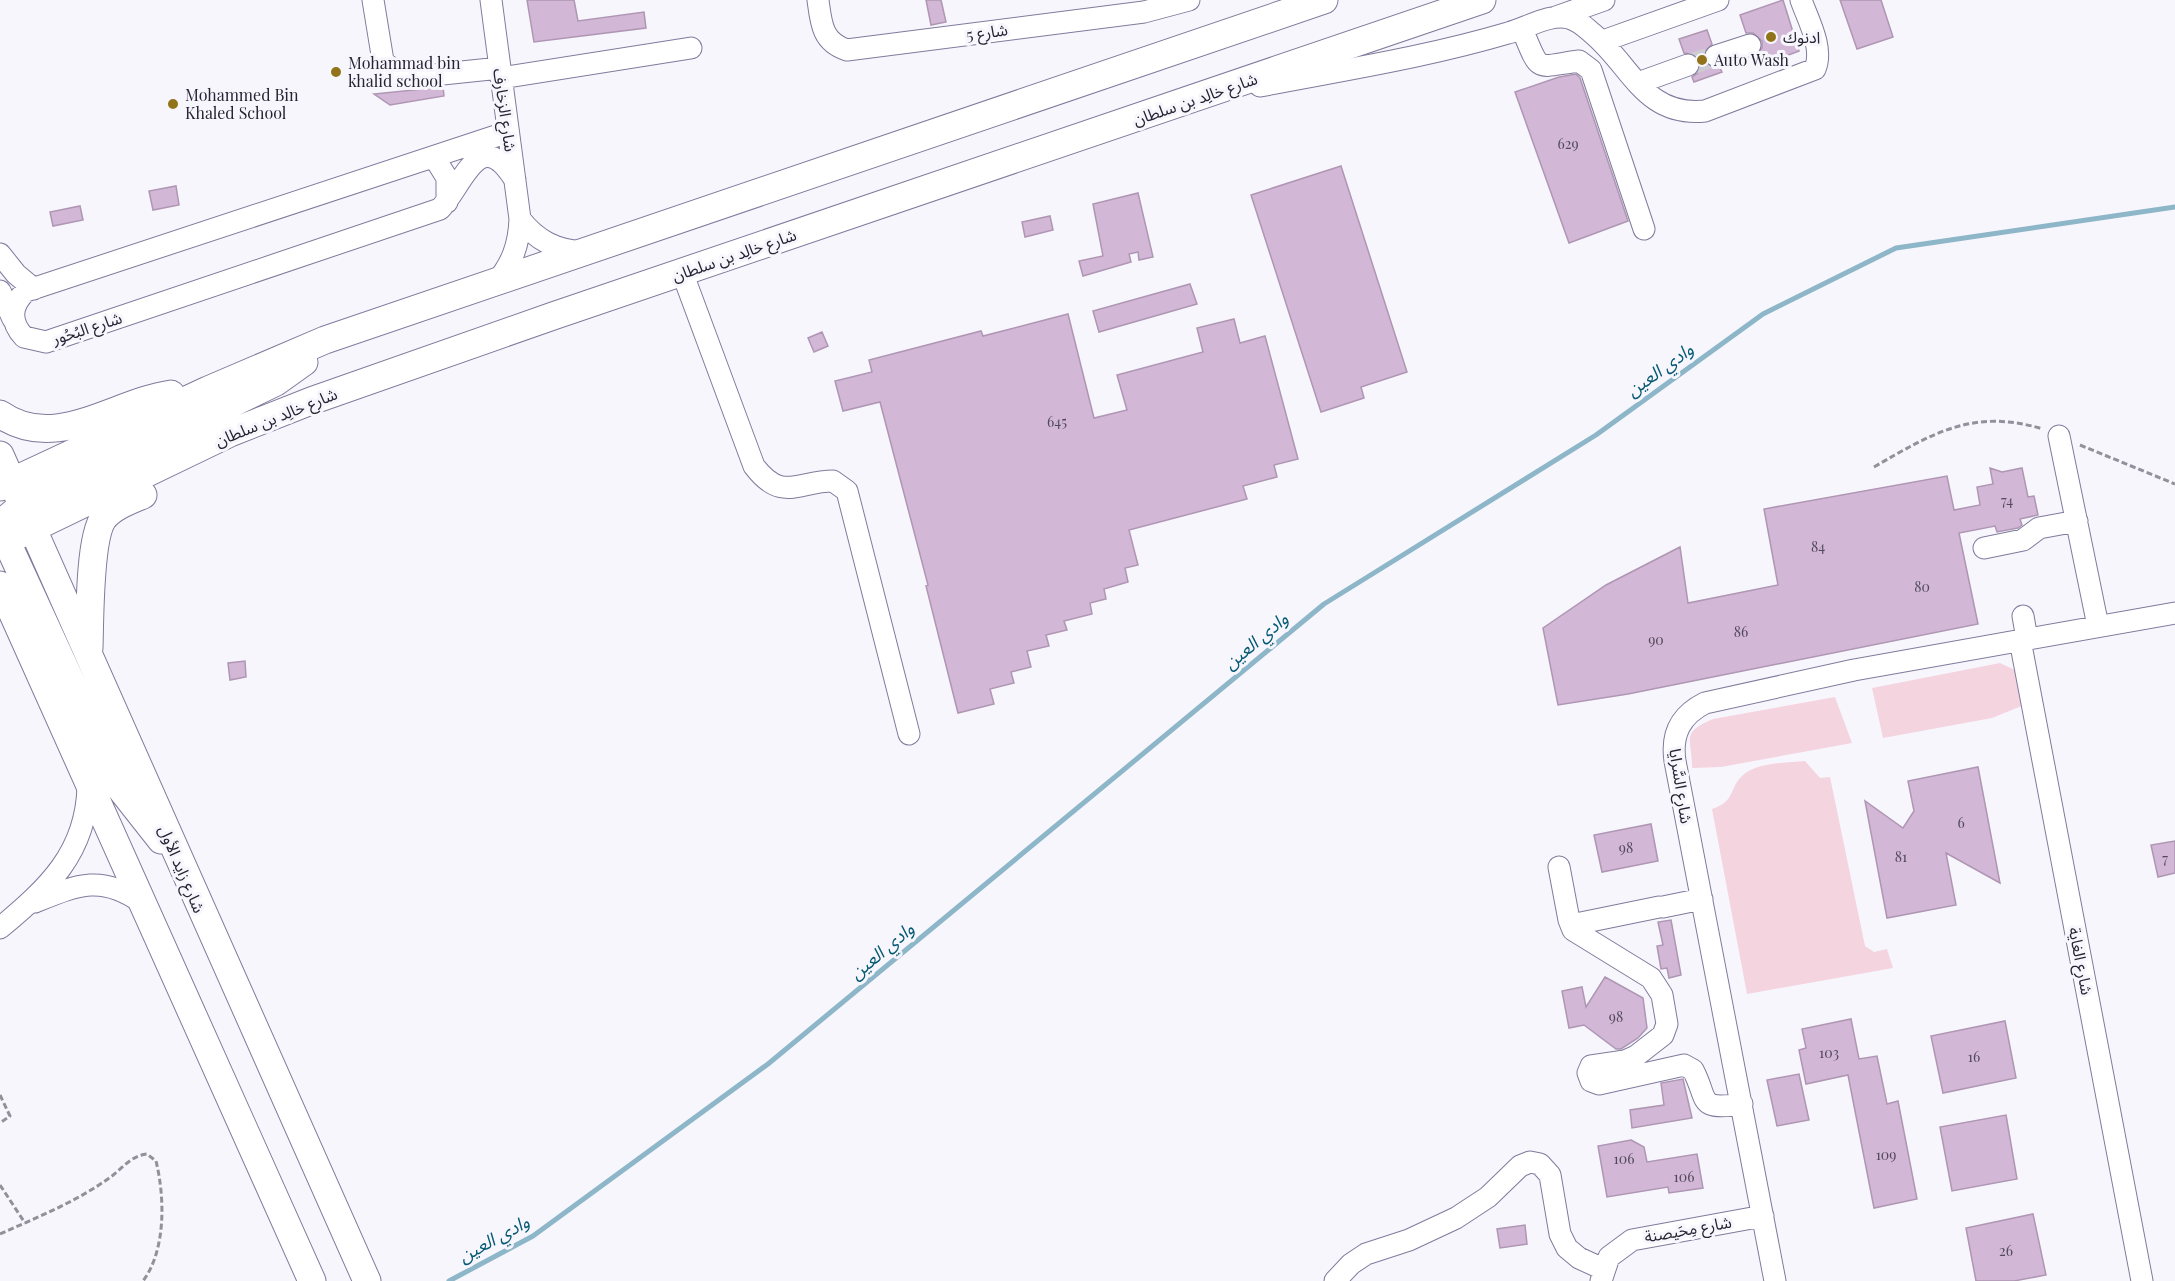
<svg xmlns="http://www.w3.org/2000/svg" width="2175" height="1281" font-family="'Playfair Display','Noto Sans Arabic',serif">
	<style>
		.green { fill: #f4d4df }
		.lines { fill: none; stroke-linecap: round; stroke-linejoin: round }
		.stream { stroke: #8db6c9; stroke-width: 5 }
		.building { fill: #d2b7d6; stroke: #af96b3; stroke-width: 1.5 }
		.minor-tunnel { stroke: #cdccd4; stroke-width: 21; stroke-dasharray: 21 10; stroke-linecap: butt }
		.minor-casing { stroke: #7f7b9c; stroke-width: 23 }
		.major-casing { stroke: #7f7b9c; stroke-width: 29 }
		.path { stroke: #92909a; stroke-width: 3; stroke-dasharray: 6 3; stroke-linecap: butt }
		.minor { stroke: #fff; stroke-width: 21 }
		.major { stroke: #fff; stroke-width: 27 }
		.poi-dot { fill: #91741a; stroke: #f7f6fd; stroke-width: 2 }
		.labels { text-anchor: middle; stroke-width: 6; stroke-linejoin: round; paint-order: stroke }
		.number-label { font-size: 14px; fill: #51495b }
		.street-label { font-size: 16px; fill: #262432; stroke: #f7f6fd }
		.poi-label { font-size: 16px; fill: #262432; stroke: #f7f6fd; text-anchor: start }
		.water-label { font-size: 18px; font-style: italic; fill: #045973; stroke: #f7f6fd }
	</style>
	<rect width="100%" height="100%" fill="#f7f6fd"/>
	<path class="green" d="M 2000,663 L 2017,671 L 2024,705 L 1992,718 L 1883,738 L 1872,688 Z
		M 1835,697 L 1852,743 L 1721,767 L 1692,768 C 1692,738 1680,733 1713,719 Z
		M 1805,761 L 1820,778 L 1830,777 L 1865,946 L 1874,952 L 1887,949 L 1893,968 L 1747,994 L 1712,809 C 1736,801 1728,790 1742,776 C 1756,762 1787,763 1805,761 Z"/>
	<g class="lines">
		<path class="stream" d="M 449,1281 L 533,1236 L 768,1064 L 1324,604 L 1596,435 L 1763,314 L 1896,248 L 2175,207"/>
	</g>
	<path class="building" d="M 527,0 L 574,0 L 578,21 L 644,12 L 646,28 L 534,42 Z
		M 926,0 L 941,0 L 946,22 L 931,25 Z
		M 1783,0 L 1799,51 L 1757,67 L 1754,57 L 1762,48 L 1762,41 L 1753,33 L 1746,33 L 1740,15 Z
		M 1840,0 L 1881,0 L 1893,37 L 1857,49 Z
		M 1707,30 L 1712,44 L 1704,53 L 1704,60 L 1713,68 L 1720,68 L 1722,72 L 1694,82 L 1692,77 L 1698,73 L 1700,61 L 1696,55 L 1684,53 L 1679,39 Z
		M 1576,74 L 1580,78 L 1628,221 L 1569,243 L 1515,92 L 1559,77 Z
		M 443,87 L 444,96 L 390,105 L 374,94 Z
		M 1341,166 L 1407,372 L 1361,387 L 1364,398 L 1321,412 L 1251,195 Z
		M 176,186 L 179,205 L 153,210 L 149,191 Z
		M 1138,193 L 1153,257 L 1139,260 L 1138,252 L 1129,254 L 1131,262 L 1083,276 L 1079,261 L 1103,256 L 1093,204 Z
		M 80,206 L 83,220 L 53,226 L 50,212 Z
		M 1050,216 L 1053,230 L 1025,237 L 1022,222 Z
		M 1190,284 L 1197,304 L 1099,332 L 1093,311 Z
		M 1068,314 L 1094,418 L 1127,410 L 1117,375 L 1203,352 L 1197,328 L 1234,319 L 1240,343 L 1265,336 L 1298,459 L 1274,465 L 1277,477 L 1243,486 L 1247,499 L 1129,530 L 1138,565 L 1125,568 L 1128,582 L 1104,589 L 1106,599 L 1090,603 L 1092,614 L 1064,621 L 1067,630 L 1046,635 L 1049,646 L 1027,651 L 1031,667 L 1011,672 L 1014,683 L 990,689 L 994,704 L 958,713 L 926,586 L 928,585 L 880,402 L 843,411 L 835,381 L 872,372 L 869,360 L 981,331 L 983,336 Z
		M 822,332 L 828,346 L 814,352 L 808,338 Z
		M 1990,468 L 2002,472 L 2022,468 L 2028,497 L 2034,496 L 2038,515 L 2020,519 L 2022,525 L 2018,528 L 1997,532 L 1995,526 L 1959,533 L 1978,624 L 1628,694 L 1558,705 L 1543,628 L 1606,585 L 1680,547 L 1688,603 L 1778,585 L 1764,509 L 1947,476 L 1954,510 L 1980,505 L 1977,487 L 1993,484 Z
		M 245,661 L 246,677 L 230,680 L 228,663 Z
		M 1978,767 L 2000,883 L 1946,853 L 1956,905 L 1887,918 L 1865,801 L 1903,828 L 1914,811 L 1908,781 Z
		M 1651,824 L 1658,861 L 1602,872 L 1594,835 Z
		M 2175,841 L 2175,873 L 2158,877 L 2151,845 Z
		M 1671,920 L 1681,975 L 1669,978 L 1667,968 L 1661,969 L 1657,946 L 1663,945 L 1658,922 Z
		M 1605,977 L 1643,998 L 1647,1028 L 1638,1038 L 1621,1049 L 1616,1049 L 1584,1025 L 1569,1028 L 1562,991 L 1582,987 L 1586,1007 Z
		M 1851,1019 L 1859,1059 L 1877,1056 L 1887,1104 L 1898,1101 L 1917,1199 L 1874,1208 L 1848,1075 L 1806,1084 L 1799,1050 L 1806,1048 L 1802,1029 Z
		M 2005,1021 L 2016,1078 L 1943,1093 L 1931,1036 Z
		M 1799,1074 L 1809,1120 L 1777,1126 L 1767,1080 Z
		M 1683,1079 L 1692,1118 L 1632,1128 L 1630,1110 L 1664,1105 L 1661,1083 Z
		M 2006,1115 L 2017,1179 L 1952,1191 L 1940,1127 Z
		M 1631,1140 L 1644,1147 L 1647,1162 L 1697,1154 L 1703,1188 L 1669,1193 L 1668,1187 L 1607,1197 L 1598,1146 Z
		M 2033,1214 L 2046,1275 L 2014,1281 L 1976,1281 L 1966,1228 Z
		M 1525,1225 L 1527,1244 L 1500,1248 L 1497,1229 Z"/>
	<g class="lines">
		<path class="minor-tunnel" d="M 1688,65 L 1716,56"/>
		<g class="minor-casing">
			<path id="minor" d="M 373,0 L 383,61 L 399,76 L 414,77 L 500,68
				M 491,0 L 520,219 C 519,245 512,264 495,284
				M 818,0 C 821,23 822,42 847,50 L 1144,12 L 1189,0
				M 1556,17 L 1604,0
				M 1522,29 C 1541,74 1534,67 1579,61 L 1591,70 L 1644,229
				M 1603,41 L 1718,0
				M 1716,56 L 1750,45
				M 501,78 L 691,48
				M 1638,83 L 1688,65
				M 1260,86 C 1343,70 1427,57 1508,33 C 1527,28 1550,13 1569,18 C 1579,21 1585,27 1592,33 C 1632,66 1644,117 1705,111 L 1815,69 C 1824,48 1808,20 1801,0
				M 508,132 L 26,291 C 10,306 10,322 24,337 L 46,342 L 440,209 C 464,184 479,123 515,180
				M 434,157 L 447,178 L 447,202
				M 520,219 C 537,241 556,250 583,252
				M 0,254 L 16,274 L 34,289
				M 682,272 L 754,466 C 782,503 798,481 833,481 L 847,491 L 909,734
				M 0,291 L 13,319
				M 2059,436 L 2098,626
				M 1984,548 L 2023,540 L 2039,528 L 2077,521
				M 2023,616 L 2027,639
				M 2020,640 L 2142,1281
				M 1559,867 L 1569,920 L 1573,930 L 1651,978 L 1662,995 L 1667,1024 L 1663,1035 L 1636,1056 L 1625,1061 L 1591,1066 L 1588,1073 L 1591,1081 L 1599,1084 L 1684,1065 L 1693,1070 C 1709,1100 1696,1111 1742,1104
				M 35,902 C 77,885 101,874 141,902
				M 1663,907 L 1702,899
				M 1571,925 L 1659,907
				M 0,928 C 48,888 86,853 88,787
				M 1335,1281 L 1351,1264 L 1366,1254 L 1409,1240 L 1456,1218 L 1488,1197 L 1520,1166 L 1530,1162 L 1540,1164 L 1550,1175 L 1560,1234 L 1567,1248 L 1579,1258 L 1603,1269
				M 1601,1281 L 1609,1257 L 1632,1240 L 1763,1216
				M 1775,1281 L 1675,761 C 1671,734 1681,715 1705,703 L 1854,670 L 2175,613"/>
		</g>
		<g class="major-casing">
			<path id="major" d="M 0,414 C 55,453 115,402 171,394
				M 0,455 L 367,1281
				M 0,487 L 208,390 L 325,340 L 1324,0
				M 0,524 L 23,505 L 276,382 L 304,362
				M 0,527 L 120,788 L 161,840
				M 0,544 L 230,433 L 311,401 L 553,316 L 1482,0
				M 0,585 L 312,1281
				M 89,648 C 90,621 89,540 103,519 C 112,507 129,501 143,495"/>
		</g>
		<path class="path" d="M 2080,445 L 2175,484
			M 1874,467 C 1933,433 1973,408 2043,429
			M 0,1095 L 10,1116 L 0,1123
			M 0,1185 L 25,1223
			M 0,1234 C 38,1217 78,1201 112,1176 C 123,1167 133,1155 147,1154 L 156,1161 C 165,1198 166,1250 143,1281"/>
		<use href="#minor" class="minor"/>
		<use href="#major" class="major"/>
	</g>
	<g class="poi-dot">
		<circle cx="1771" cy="37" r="6"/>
		<circle cx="1702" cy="60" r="6"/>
		<circle cx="336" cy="72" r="6"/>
		<circle cx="173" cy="104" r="6"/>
	</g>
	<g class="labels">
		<g class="number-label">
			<text x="1568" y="149">629</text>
			<text x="1057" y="427">645</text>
			<text x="2007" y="506">74</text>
			<text x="1818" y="552">84</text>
			<text x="1922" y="592">80</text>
			<text x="1741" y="637">86</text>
			<text x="1656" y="645">90</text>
			<text x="1961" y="828">6</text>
			<text x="1626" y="853">98</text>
			<text x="1901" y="862">81</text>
			<text x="2165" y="864">7</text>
			<text x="1616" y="1022">98</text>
			<text x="1829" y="1058">103</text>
			<text x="1974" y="1062">16</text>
			<text x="1886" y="1160">109</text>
			<text x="1624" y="1164">106</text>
			<text x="1684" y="1182">106</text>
			<text x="2006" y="1256">26</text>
		</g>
		<g class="street-label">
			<text transform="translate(987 32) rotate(-8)" y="6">شارع 5</text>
			<text transform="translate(1195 99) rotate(-19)" y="6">شارع خالِد بن سلطان</text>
			<text transform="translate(505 110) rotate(82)" y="6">شارع الزخارف</text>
			<text transform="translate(734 255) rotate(-19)" y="6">شارع خالِد بن سلطان</text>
			<text transform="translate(87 328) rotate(-18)" y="6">شارع البُحُور</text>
			<text transform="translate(276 417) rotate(-22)" y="6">شارع خالِد بن سلطان</text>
			<text transform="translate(1681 786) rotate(81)" y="6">شارع السَّرايا</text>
			<text transform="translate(182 869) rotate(67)" y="6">شارع زايد الأول</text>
			<text transform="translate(2081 961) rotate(79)" y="6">شارع الغاية</text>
			<text transform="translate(1688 1229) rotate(-10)" y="6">شارع مِحَيصنة</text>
		</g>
		<g class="poi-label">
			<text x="1783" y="43">ادنوك</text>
			<text x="1714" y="66">Auto Wash</text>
			<text x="348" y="69">Mohammad bin<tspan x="348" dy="18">khalid school</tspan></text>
			<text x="185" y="101">Mohammed Bin<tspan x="185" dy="18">Khaled School</tspan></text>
		</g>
		<g class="water-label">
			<text transform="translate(1660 370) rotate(-36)" y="6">وادي العين</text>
			<text transform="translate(1256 641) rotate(-40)" y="6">وادي العين</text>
			<text transform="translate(882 951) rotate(-40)" y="6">وادي العين</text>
			<text transform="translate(494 1239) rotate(-29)" y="6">وادي العين</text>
		</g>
	</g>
</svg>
